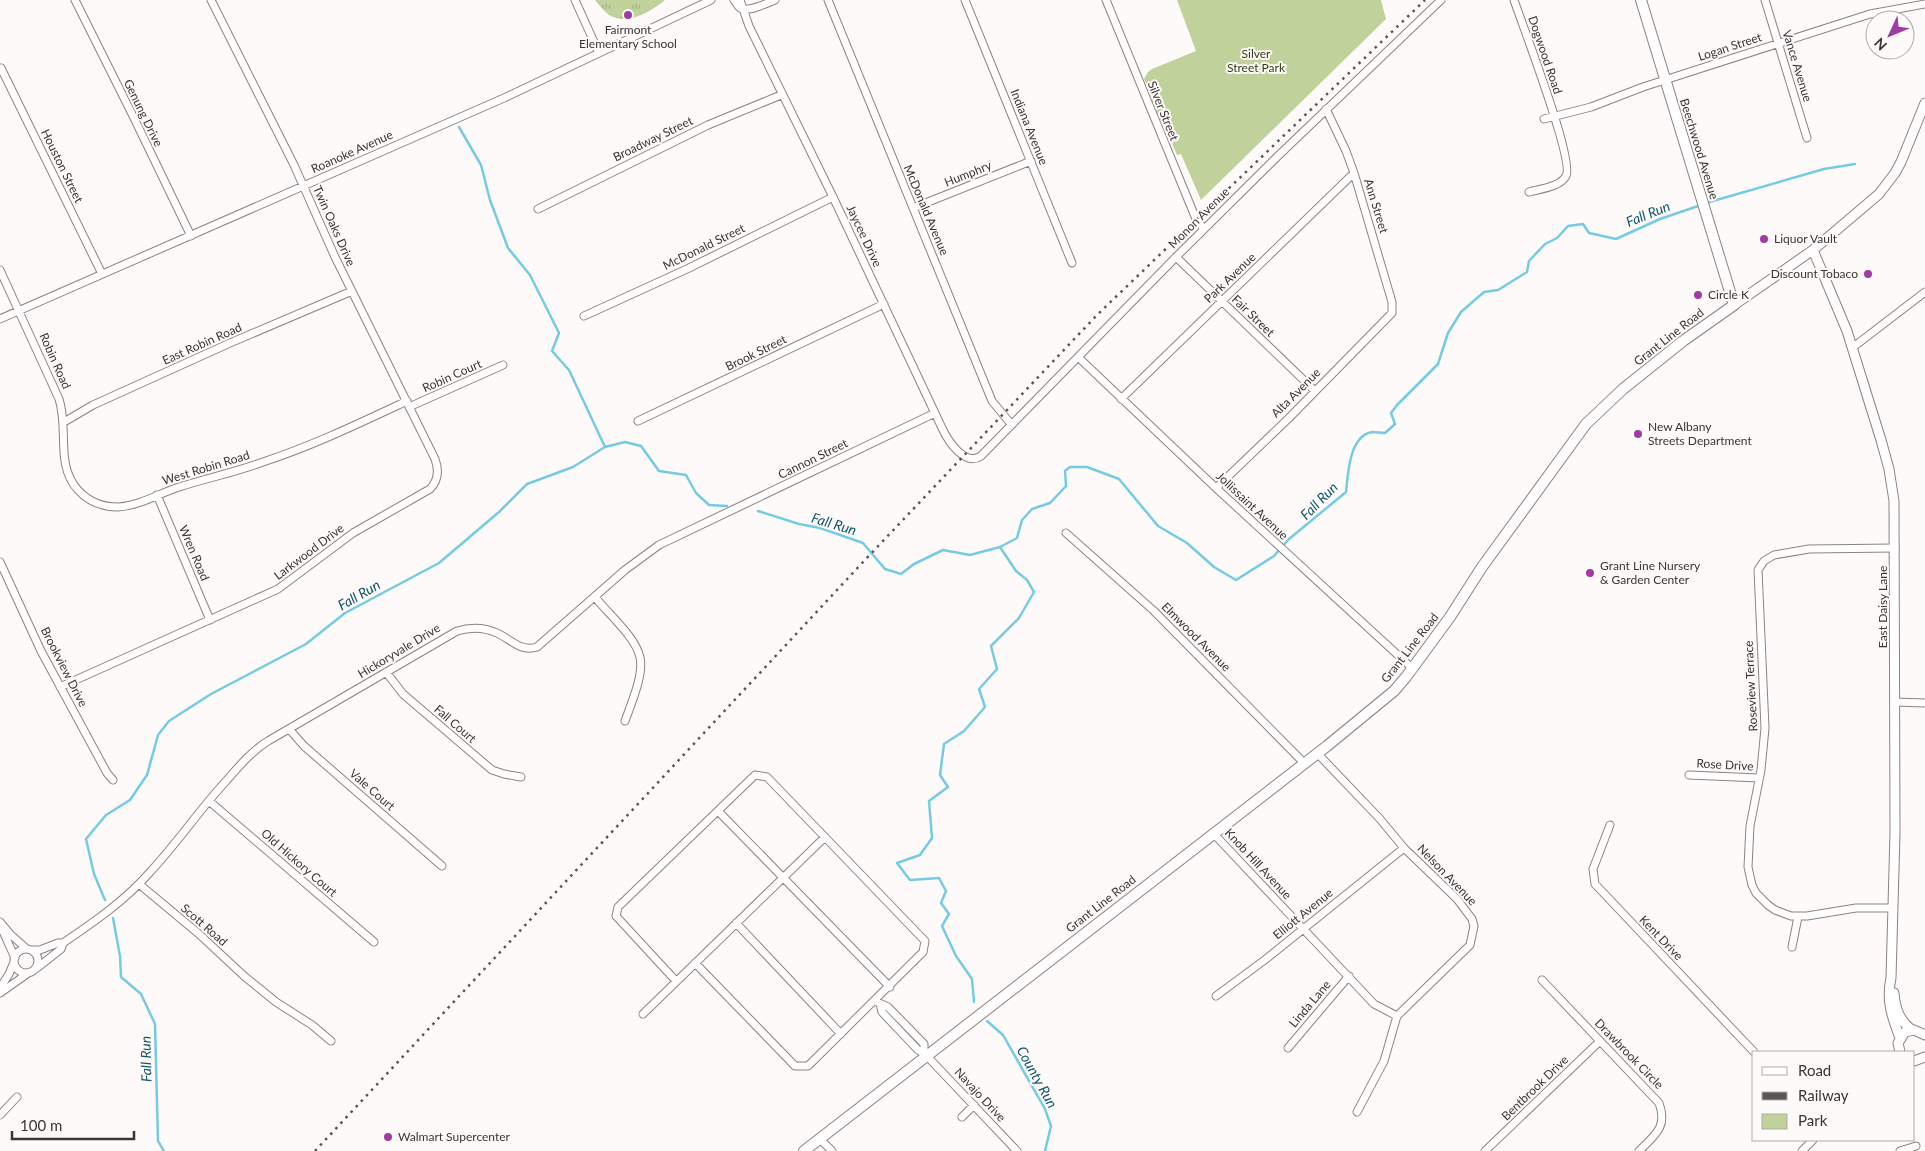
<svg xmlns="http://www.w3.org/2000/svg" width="1925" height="1151" font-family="Lato,sans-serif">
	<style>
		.grass { fill: url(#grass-tufts) }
		.green { fill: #c0d19b }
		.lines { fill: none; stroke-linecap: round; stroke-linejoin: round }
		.stream { stroke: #76cbe4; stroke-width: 2.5 }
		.minor-casing { stroke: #8c837f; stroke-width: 9 }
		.tertiary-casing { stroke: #8c837f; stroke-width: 11 }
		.secondary-casing { stroke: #8c837f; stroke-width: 12 }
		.minor { stroke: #fff; stroke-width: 7 }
		.tertiary { stroke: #fff; stroke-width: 9 }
		.secondary { stroke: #fff; stroke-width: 10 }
		.rail { stroke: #5a5655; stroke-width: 2.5; stroke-dasharray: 2.5 5; stroke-linecap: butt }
		.poi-dot { fill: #9e3ca3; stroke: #fefaf9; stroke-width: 2 }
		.labels { text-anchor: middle; stroke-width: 4; stroke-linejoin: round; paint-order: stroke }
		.poi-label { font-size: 12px; fill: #393534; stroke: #fefaf9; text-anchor: start }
		.street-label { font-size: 12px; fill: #393534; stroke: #fefaf9 }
		.park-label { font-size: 12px; fill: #323e0e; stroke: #fefaf9 }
		.water-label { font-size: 14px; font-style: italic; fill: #0e5769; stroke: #fefaf9 }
	</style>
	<defs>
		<pattern id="grass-tufts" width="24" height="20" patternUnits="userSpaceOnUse" patternTransform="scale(1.25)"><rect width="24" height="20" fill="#c0d19b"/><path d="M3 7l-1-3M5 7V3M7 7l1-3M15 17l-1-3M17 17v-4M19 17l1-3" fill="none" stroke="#a6b486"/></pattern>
	</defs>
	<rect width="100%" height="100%" fill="#fefaf9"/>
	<path class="grass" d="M 595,0 L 665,0 C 650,12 628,26 609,15 C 604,11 599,5 595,0 Z"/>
	<path class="green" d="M 1177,0 L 1381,0 L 1386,19 L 1201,200 L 1181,154 L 1177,155 L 1164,125 L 1161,122 L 1144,79 L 1148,72 L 1152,69 L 1196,51 Z"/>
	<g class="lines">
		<path class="stream" d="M 459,127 L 481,165 L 490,200 L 508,248 L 530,275 L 559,333 L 552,351 L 569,370 L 605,447
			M 1706,203 L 1824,169 L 1855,164
			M 758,511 L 799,524 L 820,528 L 863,543 L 885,569 L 901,574 L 914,564 L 943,550 L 970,555 L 1000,547 L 1017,538 L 1022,520 L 1032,509 L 1050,503 L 1066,486 L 1065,471 L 1070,467 L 1087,467 L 1119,479 L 1158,526 L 1187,543 L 1214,567 L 1236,580 L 1274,556 L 1289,539 L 1346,492 C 1348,474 1349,436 1372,432 C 1376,432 1381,433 1385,433 L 1395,424 L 1391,413 L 1397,405 L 1438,364 L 1448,333 L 1461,312 L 1484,292 L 1498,290 L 1527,272 L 1529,261 L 1545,244 L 1557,238 L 1568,226 L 1583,224 L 1589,233 L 1616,239 L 1660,219 L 1701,205
			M 105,900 L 94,874 L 86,839 L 106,815 L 130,800 L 147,775 L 158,735 L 169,721 L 211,694 L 306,644 L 345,613 L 439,563 L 499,512 L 527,484 L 573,467 L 605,447 L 625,442 L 641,446 L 659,471 L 686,475 L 696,493 L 709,505 L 727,506
			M 113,918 L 120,956 L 121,977 L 141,994 L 155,1024 L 158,1141 L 164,1151
			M 974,1002 L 972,979 L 956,956 L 942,926 L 949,914 L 941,903 L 946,891 L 939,878 L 910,880 L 897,863 L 920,855 L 932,838 L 929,801 L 948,787 L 940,775 L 944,744 L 964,731 L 985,707 L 979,689 L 997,669 L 991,646 L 1019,618 L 1034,592 L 1027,580 L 1016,571 L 1000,547
			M 987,1021 L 1003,1035 L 1045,1109 L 1051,1126 L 1045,1151"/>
		<g class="minor-casing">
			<path id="minor" d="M 75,0 L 134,118 L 191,236
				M 575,0 L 599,53
				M 734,0 C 736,2 737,5 739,7 C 746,14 767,3 775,0
				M 740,0 L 749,26 L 833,197 L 942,428 C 948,441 965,467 981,456 L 1176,257 L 1279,155 L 1441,0
				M 828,0 L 992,401 L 1011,424
				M 965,0 L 1072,263
				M 1106,0 L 1196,219 L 1204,229
				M 1514,0 C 1522,24 1575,161 1566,176 C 1560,187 1540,189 1529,192
				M 1765,0 L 1807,138
				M 1,68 L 102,274
				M 1544,119 L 1591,107 L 1643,87 L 1870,14 L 1925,4
				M 913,208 L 1031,161
				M 538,209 L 708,125 L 781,95
				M 1176,257 L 1315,391
				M 0,270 L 59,399 C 69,429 55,465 78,490 C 88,501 102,507 118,507 C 139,506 160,493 179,487 C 207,478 236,472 263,462 C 312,446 360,423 407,401
				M 584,316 L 687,269 L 833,197
				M 0,319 L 504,98 L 711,0
				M 1852,348 L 1925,292
				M 1079,358 L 1216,488 L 1412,668
				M 1121,399 L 1354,173
				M 409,407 L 503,365
				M 638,421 L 884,304
				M 64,422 L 93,405 L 230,343 L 352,291
				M 1216,488 L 1289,418 L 1392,313 L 1392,302 L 1354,173 L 1346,151 L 1326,109
				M 157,495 L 210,620
				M 1066,533 L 1154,611 L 1304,763
				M 0,562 L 41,651 L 107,773 L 113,780
				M 595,597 C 608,614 635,636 640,657 C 644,675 631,704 625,721
				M 386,672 L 403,694 L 492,770 L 504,774 L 521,777
				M 60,687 L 278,589 L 353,533 L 430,489 C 439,480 439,470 435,459 L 335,257 L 294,165 L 211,0
				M 1895,702 L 1925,703
				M 289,729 L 304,746 L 442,866
				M 1317,753 L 1380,819 L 1404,848 L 1457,899 L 1472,919 L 1474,926 L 1470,945 L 1397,1016 L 1384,1061 L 1357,1112
				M 1689,775 L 1759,778
				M 209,801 L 374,942
				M 718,811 L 890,987
				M 1610,825 L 1593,869 L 1595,884 L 1754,1052
				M 1213,833 L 1374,1004 L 1397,1016
				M 139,884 L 199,934 L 244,976 L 276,1002 L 312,1025 L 331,1041
				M 1893,908 L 1856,908 L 1807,916 L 1791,916 L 1775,910 L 1768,905 L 1756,893 L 1752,885 L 1748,867 L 1750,826 L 1761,770 L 1765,728 L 1758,570 L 1764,561 L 1774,555 L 1809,549 L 1895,548
				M 0,922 L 10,934 L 27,949
				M 736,923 L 841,1034
				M 1,927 L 15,958
				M 1792,947 L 1798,917
				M14 961a12 12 0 1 1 24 0a12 12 0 1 1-24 0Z
				M 31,950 L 40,950 L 58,943 L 63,943 C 94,922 126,900 151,871 C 178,842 200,809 227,780 C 240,765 252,751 268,741 L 457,631 C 470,627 484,627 497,633 C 512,640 520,652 537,647 L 625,570 L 659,545 L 935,413
				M 37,968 L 61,949 L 63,943
				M 1542,980 L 1659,1103 C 1668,1127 1655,1135 1639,1151
				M 676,981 L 616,916 L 618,907 L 755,775 L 767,777 L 925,941 L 923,952 L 808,1066 L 795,1066 L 695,963
				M 0,988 L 9,974 L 14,962
				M 0,993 L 27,974
				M 1216,996 L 1266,959 L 1404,848
				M 877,1002 L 888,1007 L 924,1044 L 924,1053
				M 880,1004 L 882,1012 L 918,1050 L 924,1053 L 1017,1151
				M 643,1014 L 825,837
				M 1288,1048 L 1349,976
				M 0,1115 L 17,1097
				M 962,1117 L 974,1105
				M 820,1139 L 832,1151
				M 1485,1151 L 1600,1041
				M 1802,1151 L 1813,1140
				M 1900,1151 L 1916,1146"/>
		</g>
		<g class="tertiary-casing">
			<path id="tertiary" d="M 1813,250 L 1847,331 L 1881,440 L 1889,469 L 1894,501 L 1895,833 L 1891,978 C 1886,1001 1892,1017 1900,1038
				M 1734,305 L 1813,250 L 1879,194 L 1895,173 L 1901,162 L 1925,103
				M 1894,993 C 1895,1008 1899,1021 1912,1030
				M 1900,1052 L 1898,1043 L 1905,1032 L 1914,1030 L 1925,1035
				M 1914,1061 L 1925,1057"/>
		</g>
		<g class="secondary-casing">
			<path id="secondary" d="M 804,1151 L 1327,746 L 1394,691 L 1406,677 L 1450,617 L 1482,567 L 1586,424 L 1623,389 L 1683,341 L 1734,305 L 1641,0"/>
		</g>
		<use href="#minor" class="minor"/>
		<use href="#tertiary" class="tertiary"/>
		<use href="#secondary" class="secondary"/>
		<path class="rail" d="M 315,1151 L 864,561 L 1097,315 L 1425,0"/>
	</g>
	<g class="poi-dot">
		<circle cx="628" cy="15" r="5"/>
		<circle cx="1764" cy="239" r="5"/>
		<circle cx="1868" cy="274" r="5"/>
		<circle cx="1698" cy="295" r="5"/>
		<circle cx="1638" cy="434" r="5"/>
		<circle cx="1590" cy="573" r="5"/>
		<circle cx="388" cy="1137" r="5"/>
	</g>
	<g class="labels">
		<g class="poi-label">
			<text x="628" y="34" text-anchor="middle">Fairmont<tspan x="628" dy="14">Elementary School</tspan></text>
			<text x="1774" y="243">Liquor Vault</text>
			<text x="1858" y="278" text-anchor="end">Discount Tobaco</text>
			<text x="1708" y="299">Circle K</text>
			<text x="1648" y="431">New Albany<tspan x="1648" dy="14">Streets Department</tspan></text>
			<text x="1600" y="570">Grant Line Nursery<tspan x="1600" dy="14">&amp; Garden Center</tspan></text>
			<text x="398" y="1141">Walmart Supercenter</text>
		</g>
		<g class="street-label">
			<text transform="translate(1730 47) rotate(-18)" y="4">Logan Street</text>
			<text transform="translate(1545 55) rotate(71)" y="4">Dogwood Road</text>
			<text transform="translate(1797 66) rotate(73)" y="4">Vance Avenue</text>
			<text transform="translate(1163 111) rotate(68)" y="4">Silver Street</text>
			<text transform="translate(143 113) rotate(64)" y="4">Genung Drive</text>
			<text transform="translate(1029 127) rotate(68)" y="4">Indiana Avenue</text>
			<text transform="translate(653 139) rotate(-26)" y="4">Broadway Street</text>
			<text transform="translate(1699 149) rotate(73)" y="4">Beechwood Avenue</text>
			<text transform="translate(352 152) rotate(-24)" y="4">Roanoke Avenue</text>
			<text transform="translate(62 166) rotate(64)" y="4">Houston Street</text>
			<text transform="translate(968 174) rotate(-22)" y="4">Humphry</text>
			<text transform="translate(1376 206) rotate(73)" y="4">Ann Street</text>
			<text transform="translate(926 210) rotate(67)" y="4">McDonald Avenue</text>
			<text transform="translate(1199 218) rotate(-45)" y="4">Monon Avenue</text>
			<text transform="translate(334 226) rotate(66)" y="4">Twin Oaks Drive</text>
			<text transform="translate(864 236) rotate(65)" y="4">Jaycee Drive</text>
			<text transform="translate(704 247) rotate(-26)" y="4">McDonald Street</text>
			<text transform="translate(1230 278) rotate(-44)" y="4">Park Avenue</text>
			<text transform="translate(1253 316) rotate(44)" y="4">Fair Street</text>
			<text transform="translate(1669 337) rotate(-38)" y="4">Grant Line Road</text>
			<text transform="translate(202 344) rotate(-24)" y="4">East Robin Road</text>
			<text transform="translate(756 353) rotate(-26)" y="4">Brook Street</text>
			<text transform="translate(55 361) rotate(66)" y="4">Robin Road</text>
			<text transform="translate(452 376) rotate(-24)" y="4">Robin Court</text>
			<text transform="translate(1296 393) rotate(-45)" y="4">Alta Avenue</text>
			<text transform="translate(813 459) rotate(-26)" y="4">Cannon Street</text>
			<text transform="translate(206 468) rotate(-17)" y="4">West Robin Road</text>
			<text transform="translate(1252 506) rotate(43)" y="4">Jollissaint Avenue</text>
			<text transform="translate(309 552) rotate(-37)" y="4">Larkwood Drive</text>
			<text transform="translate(194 553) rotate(67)" y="4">Wren Road</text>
			<text transform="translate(1883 607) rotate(-90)" y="4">East Daisy Lane</text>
			<text transform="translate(1196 637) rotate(45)" y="4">Elmwood Avenue</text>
			<text transform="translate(1410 648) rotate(-52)" y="4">Grant Line Road</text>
			<text transform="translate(399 651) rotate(-31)" y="4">Hickoryvale Drive</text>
			<text transform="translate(64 667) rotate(63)" y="4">Brookview Drive</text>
			<text transform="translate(1751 686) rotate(-93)" y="4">Roseview Terrace</text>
			<text transform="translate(455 724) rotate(41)" y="4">Fall Court</text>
			<text transform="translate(1725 765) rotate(3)" y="4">Rose Drive</text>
			<text transform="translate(372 790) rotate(41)" y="4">Vale Court</text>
			<text transform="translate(299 863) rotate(41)" y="4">Old Hickory Court</text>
			<text transform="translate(1258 864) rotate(47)" y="4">Knob Hill Avenue</text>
			<text transform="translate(1447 875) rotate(46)" y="4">Nelson Avenue</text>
			<text transform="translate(1101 904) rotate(-38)" y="4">Grant Line Road</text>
			<text transform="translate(1303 914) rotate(-39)" y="4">Elliott Avenue</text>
			<text transform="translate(204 925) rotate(41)" y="4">Scott Road</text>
			<text transform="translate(1661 938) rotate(46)" y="4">Kent Drive</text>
			<text transform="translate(1310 1004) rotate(-50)" y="4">Linda Lane</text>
			<text transform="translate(1629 1054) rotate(46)" y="4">Drawbrook Circle</text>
			<text transform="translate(1535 1088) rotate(-44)" y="4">Bentbrook Drive</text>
			<text transform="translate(980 1095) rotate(47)" y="4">Navajo Drive</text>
		</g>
		<g class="park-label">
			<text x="1256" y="58">Silver<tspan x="1256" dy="14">Street Park</tspan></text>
		</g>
		<g class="water-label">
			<text transform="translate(1648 214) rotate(-22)" y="5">Fall Run</text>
			<text transform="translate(1319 501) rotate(-45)" y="5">Fall Run</text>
			<text transform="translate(834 524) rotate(17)" y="5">Fall Run</text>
			<text transform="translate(359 595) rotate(-30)" y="5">Fall Run</text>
			<text transform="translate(146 1059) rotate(-91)" y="5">Fall Run</text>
			<text transform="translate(1037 1077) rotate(61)" y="5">County Run</text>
		</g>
	</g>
	<rect x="1752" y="1051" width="162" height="90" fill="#fefaf9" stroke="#afabaa"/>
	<rect x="1762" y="1067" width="25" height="8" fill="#ffffff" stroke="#afabaa"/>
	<text x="1798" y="1076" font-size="15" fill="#393534">Road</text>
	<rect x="1762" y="1092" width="25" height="8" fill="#5a5655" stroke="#afabaa"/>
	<text x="1798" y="1101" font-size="15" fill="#393534">Railway</text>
	<rect x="1762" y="1114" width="25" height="15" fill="#c0d19b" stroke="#afabaa"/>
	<text x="1798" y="1126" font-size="15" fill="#393534">Park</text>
	<g transform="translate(1890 35) rotate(226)"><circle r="24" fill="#fefaf9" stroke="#afabaa"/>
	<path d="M0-4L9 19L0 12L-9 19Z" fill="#9e3ca3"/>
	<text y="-8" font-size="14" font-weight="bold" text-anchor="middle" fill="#393534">N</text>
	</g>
	<path d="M12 1131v8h122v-8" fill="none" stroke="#393534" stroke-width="2.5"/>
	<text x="20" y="1131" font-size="15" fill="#393534" stroke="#fefaf9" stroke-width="4" paint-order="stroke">100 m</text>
</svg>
